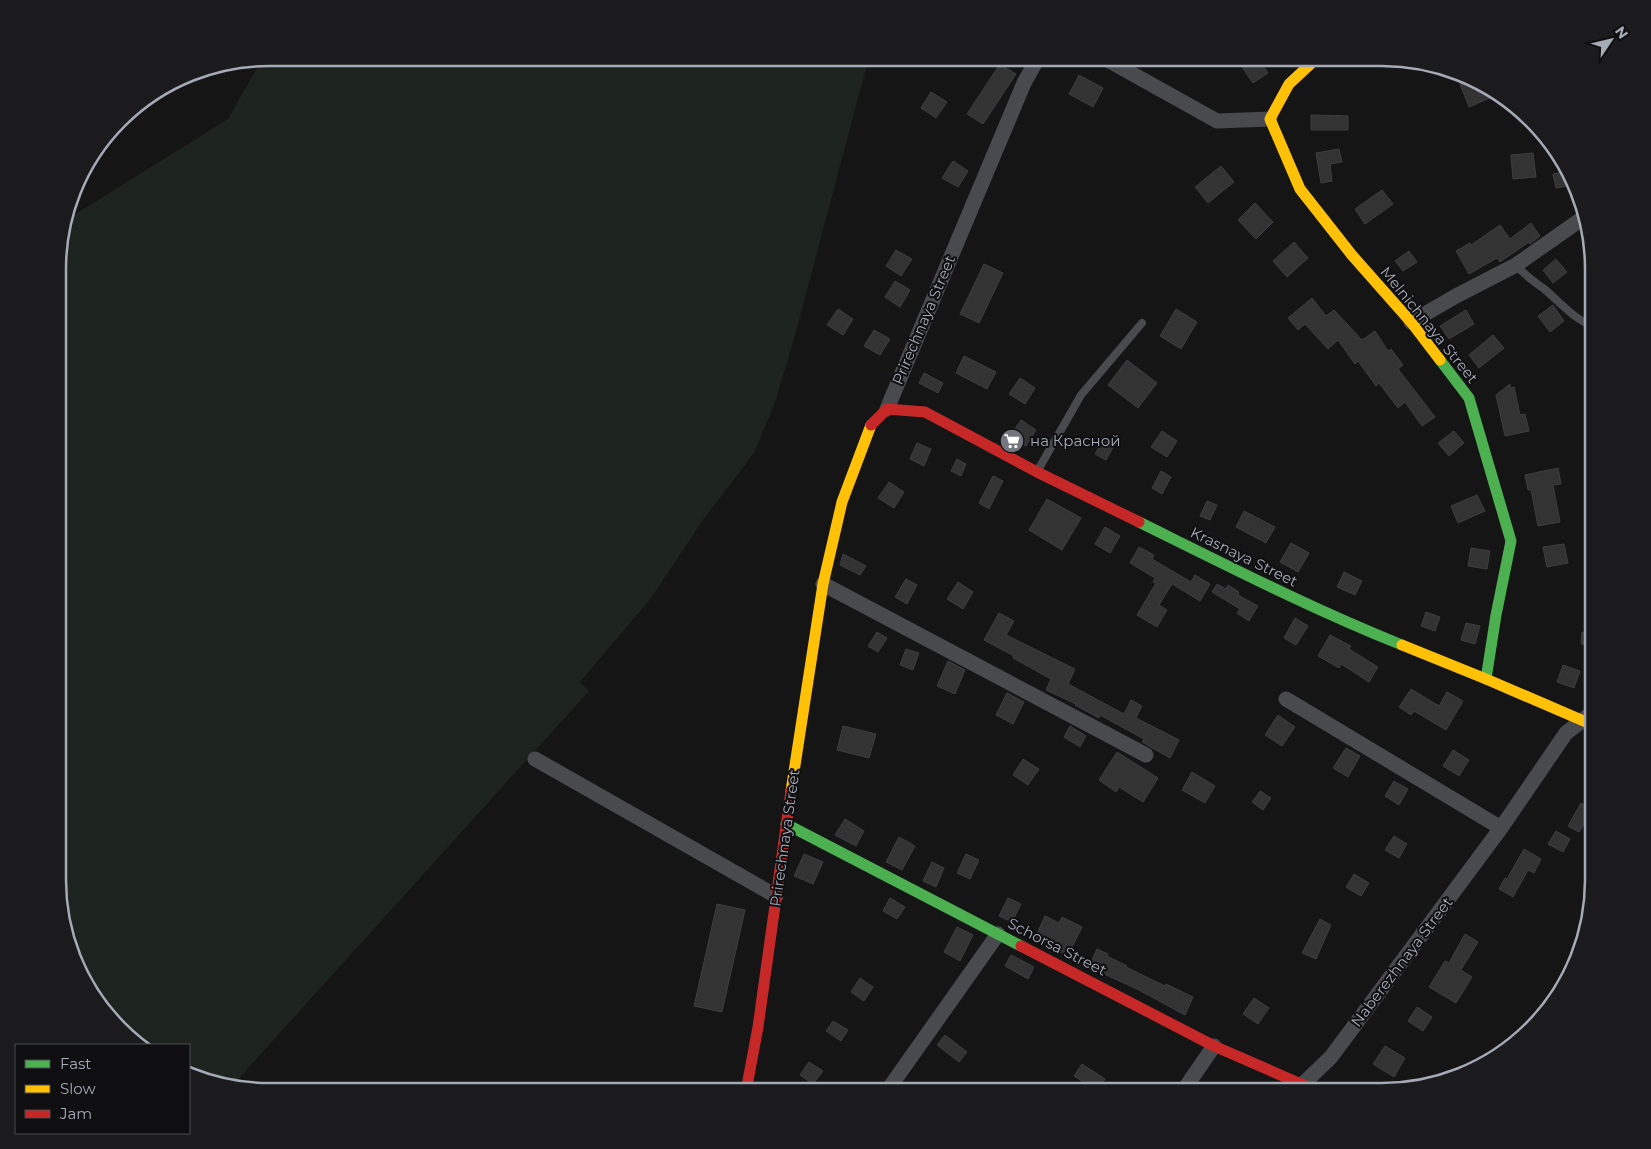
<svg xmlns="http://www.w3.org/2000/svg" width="1651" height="1149" font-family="Montserrat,sans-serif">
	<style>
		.green { fill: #1d241f }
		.building { fill: #333334; stroke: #3d3e41 }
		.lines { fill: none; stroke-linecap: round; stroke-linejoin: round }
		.lane { stroke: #494a4e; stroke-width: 8 }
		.street { stroke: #494a4e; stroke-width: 15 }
		.fast { stroke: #4caf50; stroke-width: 11 }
		.slow { stroke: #ffc107; stroke-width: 11 }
		.jam { stroke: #c62828; stroke-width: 11 }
		.labels { text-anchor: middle; stroke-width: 4; stroke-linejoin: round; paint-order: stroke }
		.street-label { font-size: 15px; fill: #a5aab7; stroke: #0f0f11 }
		.poi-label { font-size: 15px; fill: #a5aab7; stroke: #0f0f11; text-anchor: start }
		.rim { fill: none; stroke: #a5aab7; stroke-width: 2.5 }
	</style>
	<rect width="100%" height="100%" fill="#151515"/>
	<path class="green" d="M 270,58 L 871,58 L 865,72 L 791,350 L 774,405 L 754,453 L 703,520 L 651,598 L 580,682 L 589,691 L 249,1067 L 233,1086 L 201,1080 L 189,1074 L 189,1045 L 138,1045 L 86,986 L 59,907 L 59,242 L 66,220 L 228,119 L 262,59 Z"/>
	<path class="building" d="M 1255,58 L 1258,58 L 1268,73 L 1253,83 L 1242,67 Z
		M 1000,64 L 1016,74 L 983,124 L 967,114 Z
		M 1079,75 L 1103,88 L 1093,107 L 1069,94 Z
		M 1470,80 L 1487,88 L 1490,98 L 1469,107 L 1460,84 Z
		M 931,92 L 947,102 L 936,118 L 921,108 Z
		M 1311,115 L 1348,116 L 1348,130 L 1311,130 Z
		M 1339,149 L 1342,162 L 1330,164 L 1332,181 L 1321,183 L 1316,153 Z
		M 1533,153 L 1536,177 L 1513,179 L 1511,155 Z
		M 953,161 L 968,171 L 958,187 L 942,178 Z
		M 1221,166 L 1234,182 L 1208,203 L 1195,187 Z
		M 1568,171 L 1572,176 L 1574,185 L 1556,188 L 1553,174 Z
		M 1382,190 L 1393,204 L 1365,224 L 1355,209 Z
		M 1255,203 L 1273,222 L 1256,239 L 1238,220 Z
		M 1531,223 L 1540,236 L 1530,244 L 1529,242 L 1500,262 L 1497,258 L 1469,274 L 1456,251 L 1470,243 L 1471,245 L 1500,225 L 1510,239 Z
		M 1294,242 L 1308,258 L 1287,277 L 1273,261 Z
		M 896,250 L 912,259 L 901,276 L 886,266 Z
		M 1409,251 L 1417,262 L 1403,271 L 1395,261 Z
		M 1556,259 L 1567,272 L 1553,283 L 1543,270 Z
		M 984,264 L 1003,273 L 979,323 L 960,314 Z
		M 895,281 L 910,290 L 900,307 L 885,297 Z
		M 1312,298 L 1326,316 L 1334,310 L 1362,340 L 1375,331 L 1388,351 L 1391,349 L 1403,365 L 1398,369 L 1435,417 L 1422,426 L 1405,402 L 1398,408 L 1379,383 L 1376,386 L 1358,361 L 1355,364 L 1338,340 L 1328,349 L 1305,324 L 1298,330 L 1288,318 Z
		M 1553,305 L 1564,321 L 1550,332 L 1538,316 Z
		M 838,309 L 853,319 L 843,335 L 827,325 Z
		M 1176,309 L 1197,322 L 1181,349 L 1160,336 Z
		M 1466,310 L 1474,324 L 1449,339 L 1440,326 Z
		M 874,330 L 890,339 L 880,355 L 864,346 Z
		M 1493,335 L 1504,348 L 1479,368 L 1469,355 Z
		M 964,356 L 996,372 L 987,389 L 956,373 Z
		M 1127,360 L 1157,383 L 1138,408 L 1108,385 Z
		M 924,373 L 943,383 L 938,393 L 919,383 Z
		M 1020,378 L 1035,388 L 1025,404 L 1009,394 Z
		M 1510,384 L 1510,388 L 1514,387 L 1520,415 L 1525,414 L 1529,431 L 1505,436 L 1496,395 Z
		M 1021,420 L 1036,430 L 1026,446 L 1010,436 Z
		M 1162,431 L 1177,441 L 1167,457 L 1151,447 Z
		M 1454,431 L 1464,443 L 1449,456 L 1438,443 Z
		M 1104,438 L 1115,444 L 1106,460 L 1095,454 Z
		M 917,443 L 931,449 L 924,466 L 910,459 Z
		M 957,459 L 966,464 L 961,476 L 951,471 Z
		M 1558,468 L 1561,484 L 1553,485 L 1560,522 L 1538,526 L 1531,490 L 1528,490 L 1525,475 Z
		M 1161,471 L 1171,477 L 1162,494 L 1152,488 Z
		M 993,476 L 1003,481 L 989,509 L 979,503 Z
		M 889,482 L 904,492 L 894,508 L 878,498 Z
		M 1477,495 L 1485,511 L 1458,523 L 1451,506 Z
		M 1047,499 L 1081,518 L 1062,550 L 1029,530 Z
		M 1207,501 L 1217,505 L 1210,520 L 1200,516 Z
		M 1244,511 L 1275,527 L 1266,543 L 1236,527 Z
		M 1105,527 L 1120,536 L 1110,553 L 1095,544 Z
		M 1291,543 L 1309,553 L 1298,572 L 1280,562 Z
		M 1564,544 L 1568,563 L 1547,567 L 1543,547 Z
		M 1139,547 L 1154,555 L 1152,559 L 1191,582 L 1195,575 L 1210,584 L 1200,601 L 1172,584 L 1159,605 L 1167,610 L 1157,627 L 1137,615 L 1156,583 L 1153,582 L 1155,578 L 1130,563 Z
		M 1471,548 L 1490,551 L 1487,569 L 1468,566 Z
		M 843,554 L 866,566 L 860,575 L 840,565 Z
		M 1344,572 L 1362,581 L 1355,595 L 1337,587 Z
		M 906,579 L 917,585 L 907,604 L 895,597 Z
		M 958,582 L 973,592 L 963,609 L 947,599 Z
		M 1217,584 L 1226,589 L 1228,585 L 1239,592 L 1238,595 L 1258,606 L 1249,621 L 1237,613 L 1240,609 L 1212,592 Z
		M 1426,612 L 1440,617 L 1435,631 L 1421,626 Z
		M 999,613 L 1014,621 L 1006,635 L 1075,669 L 1068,684 L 1124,714 L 1131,700 L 1142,706 L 1136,718 L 1179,740 L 1170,758 L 1142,742 L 1144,739 L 1100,715 L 1099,718 L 1075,705 L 1076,704 L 1046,690 L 1051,679 L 1013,658 L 1014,656 L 984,640 Z
		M 1295,618 L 1308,626 L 1296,645 L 1284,638 Z
		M 1466,623 L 1480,626 L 1475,644 L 1461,640 Z
		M 877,632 L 887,638 L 878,652 L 868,646 Z
		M 1582,632 L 1593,633 L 1592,645 L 1581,644 Z
		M 1330,635 L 1351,646 L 1349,649 L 1378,667 L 1369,682 L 1341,664 L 1339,668 L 1318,656 Z
		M 906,649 L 919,653 L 913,670 L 900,665 Z
		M 948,661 L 965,670 L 955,694 L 937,686 Z
		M 1563,665 L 1580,671 L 1574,688 L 1557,682 Z
		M 1411,689 L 1439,706 L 1447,692 L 1463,701 L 1446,730 L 1414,711 L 1411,715 L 1399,707 Z
		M 1007,693 L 1024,702 L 1013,724 L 996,715 Z
		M 1278,715 L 1295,727 L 1282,746 L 1265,735 Z
		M 843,726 L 876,734 L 869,758 L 837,750 Z
		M 1070,726 L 1086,736 L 1080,747 L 1064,737 Z
		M 1346,748 L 1360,756 L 1348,777 L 1333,768 Z
		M 1453,750 L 1469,760 L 1459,776 L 1443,766 Z
		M 1117,752 L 1158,778 L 1143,802 L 1119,787 L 1116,792 L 1099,780 Z
		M 1023,759 L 1039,769 L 1028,785 L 1013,775 Z
		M 1192,772 L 1215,786 L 1205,803 L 1182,790 Z
		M 1394,781 L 1408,789 L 1399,805 L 1385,796 Z
		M 1260,791 L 1271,798 L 1263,810 L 1252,802 Z
		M 1581,803 L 1593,810 L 1579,832 L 1568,826 Z
		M 845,819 L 864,831 L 856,846 L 835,835 Z
		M 1556,831 L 1570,839 L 1563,852 L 1548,844 Z
		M 1394,836 L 1407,844 L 1399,858 L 1385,850 Z
		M 899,837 L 915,846 L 902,870 L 886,862 Z
		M 1524,849 L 1541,859 L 1534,873 L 1528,870 L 1513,897 L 1499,889 L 1505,878 L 1507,879 Z
		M 804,854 L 823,862 L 813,884 L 794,876 Z
		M 966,854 L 979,860 L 970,879 L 957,873 Z
		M 932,862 L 944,868 L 936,887 L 923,881 Z
		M 1354,874 L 1369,883 L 1361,896 L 1346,887 Z
		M 890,898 L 905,907 L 897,919 L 883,911 Z
		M 1008,898 L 1021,904 L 1012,922 L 999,916 Z
		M 717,904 L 745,910 L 722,1012 L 694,1006 Z
		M 1045,916 L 1059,923 L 1062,917 L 1082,927 L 1068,956 L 1048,946 L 1049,944 L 1035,938 Z
		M 1320,919 L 1331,925 L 1316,959 L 1302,953 Z
		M 957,927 L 973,935 L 960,961 L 944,952 Z
		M 1465,934 L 1478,942 L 1461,970 L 1472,977 L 1456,1003 L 1429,987 L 1445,961 L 1449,963 Z
		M 1097,949 L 1108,954 L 1107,956 L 1127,966 L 1126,967 L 1165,986 L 1166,984 L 1193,997 L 1185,1015 L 1137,989 L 1089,967 Z
		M 1011,955 L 1034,967 L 1028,979 L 1005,966 Z
		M 860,978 L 873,987 L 864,1001 L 851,992 Z
		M 1254,998 L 1269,1008 L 1258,1024 L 1243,1014 Z
		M 1417,1007 L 1432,1017 L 1423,1031 L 1408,1021 Z
		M 833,1021 L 848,1030 L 841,1041 L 826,1031 Z
		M 945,1035 L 967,1052 L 959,1062 L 937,1045 Z
		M 1385,1046 L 1405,1058 L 1394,1077 L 1373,1064 Z
		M 809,1062 L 823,1071 L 813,1084 L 800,1075 Z
		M 1082,1064 L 1105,1079 L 1097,1091 L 1074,1076 Z"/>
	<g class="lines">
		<path class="lane" d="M 1516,265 C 1525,276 1532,280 1543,288 C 1556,298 1577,323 1593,325
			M 1038,470 L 1081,395 L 1142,323"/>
		<path class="street" d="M 1104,58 L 1217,121 L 1270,119
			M 1411,322 L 1456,296 L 1516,265 L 1583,218
			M 887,409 L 1024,83 L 1038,58
			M 823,584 L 1146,755
			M 1286,699 L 1501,828
			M 535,759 L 776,896
			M 887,1091 L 998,934
			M 1183,1091 L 1214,1046
			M 1299,1091 L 1303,1084 L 1331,1057 L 1501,828 L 1566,733 L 1593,712"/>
		<path class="fast" d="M 1440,360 L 1469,398 L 1511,541 L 1496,615 L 1486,679
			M 1139,522 C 1226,565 1312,609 1402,645
			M 786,824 L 1021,946"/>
		<path class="slow" d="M 1317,58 L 1289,84 L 1270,119 L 1300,189 L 1351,254 L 1411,322 L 1440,360
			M 1402,645 L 1486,679 L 1593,725
			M 791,791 L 823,584 L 842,502 L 871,425"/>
		<path class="jam" d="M 871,425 L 887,409 L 925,412 L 1037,472 L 1139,522
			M 1021,946 L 1214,1046 L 1317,1091
			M 746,1091 L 758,1027 L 791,791"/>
	</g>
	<defs>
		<g id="supermarket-disc" transform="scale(1.25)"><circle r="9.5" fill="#73767e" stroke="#0f0f11"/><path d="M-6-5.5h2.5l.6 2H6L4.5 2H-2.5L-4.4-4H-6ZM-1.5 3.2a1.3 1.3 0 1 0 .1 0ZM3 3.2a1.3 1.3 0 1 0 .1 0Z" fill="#fff"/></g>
	</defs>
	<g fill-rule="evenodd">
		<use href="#supermarket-disc" x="1012" y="441"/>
	</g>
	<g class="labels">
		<g class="street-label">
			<text transform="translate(924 320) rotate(-67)" y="5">Prirechnaya Street</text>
			<text transform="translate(1429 325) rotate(51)" y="5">Melnichnaya Street</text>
			<text transform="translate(1244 557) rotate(26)" y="5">Krasnaya Street</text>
			<text transform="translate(785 838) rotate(-82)" y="5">Prirechnaya Street</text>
			<text transform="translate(1057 947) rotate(27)" y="5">Schorsa Street</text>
			<text transform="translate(1402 962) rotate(-53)" y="5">Naberezhnaya Street</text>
		</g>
		<g class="poi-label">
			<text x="1030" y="446">на Красной</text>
		</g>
	</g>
	<path d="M0 0H1651V1149H0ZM269 66H1382A203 203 0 0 1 1585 269V880A203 203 0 0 1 1382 1083H269A203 203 0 0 1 66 880V269A203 203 0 0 1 269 66Z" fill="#1b1b1e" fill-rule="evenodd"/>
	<path class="rim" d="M269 66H1382A203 203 0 0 1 1585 269V880A203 203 0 0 1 1382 1083H269A203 203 0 0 1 66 880V269A203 203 0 0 1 269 66Z"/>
	<rect x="15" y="1044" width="175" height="90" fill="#0f0f11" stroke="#4b4d53"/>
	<rect x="25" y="1060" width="25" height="8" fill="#4caf50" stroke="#4b4d53"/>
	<text x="60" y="1069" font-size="15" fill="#a5aab7">Fast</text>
	<rect x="25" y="1085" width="25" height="8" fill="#ffc107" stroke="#4b4d53"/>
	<text x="60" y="1094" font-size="15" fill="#a5aab7">Slow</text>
	<rect x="25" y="1110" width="25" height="8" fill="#c62828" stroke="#4b4d53"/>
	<text x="60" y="1119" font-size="15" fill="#a5aab7">Jam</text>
	<g transform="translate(1611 40) rotate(55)" stroke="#0f0f11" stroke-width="4" paint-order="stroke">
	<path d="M0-4L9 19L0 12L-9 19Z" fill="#a5aab7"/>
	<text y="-8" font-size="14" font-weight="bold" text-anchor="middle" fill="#a5aab7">N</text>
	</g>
</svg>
